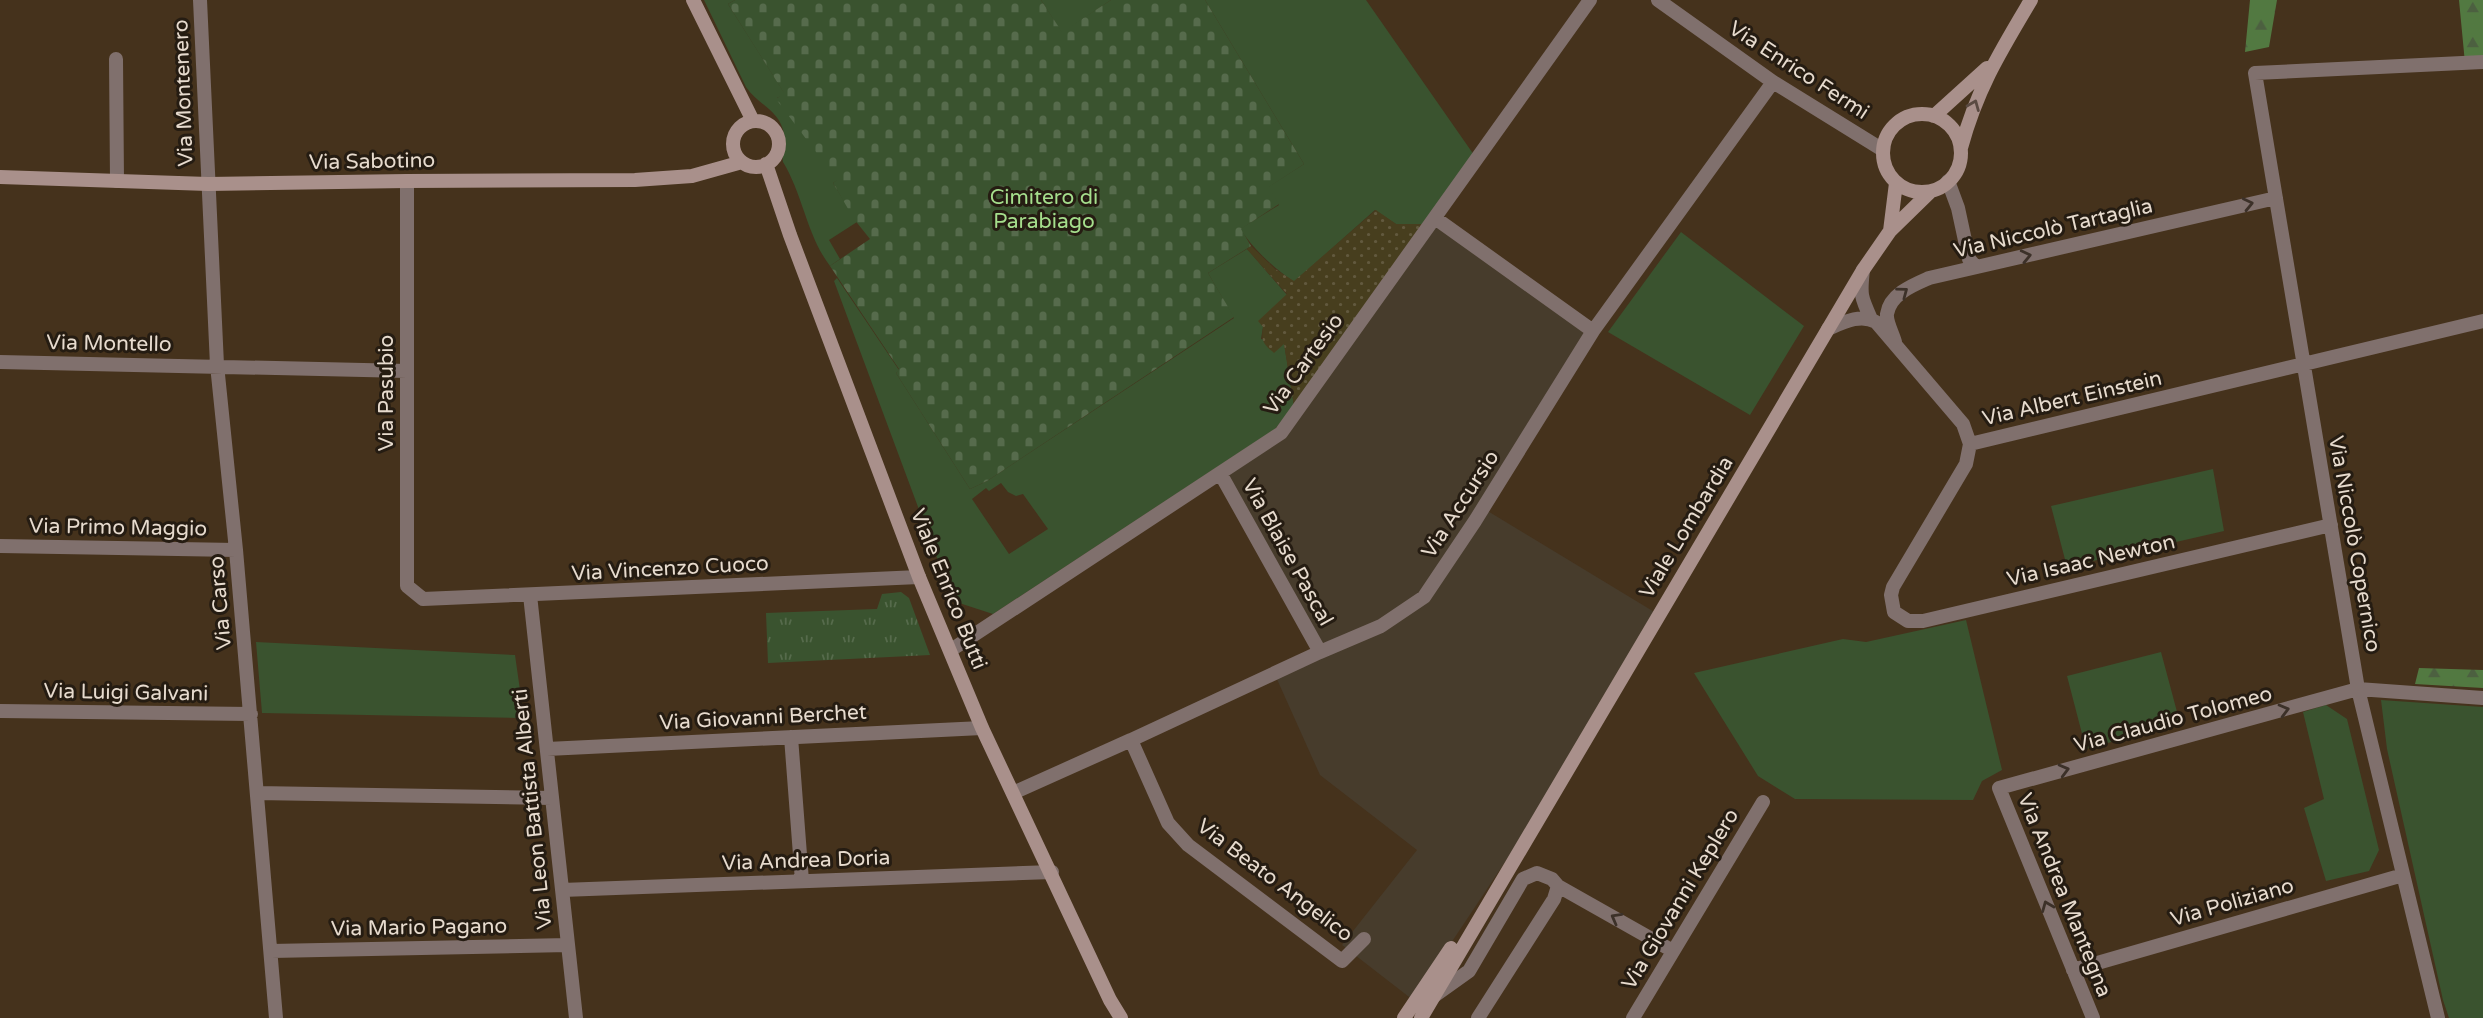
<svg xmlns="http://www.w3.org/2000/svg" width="2483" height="1018" font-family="'Varela Round',sans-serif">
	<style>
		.commercial { fill: #473c2c }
		.grass { fill: #3a532f; fill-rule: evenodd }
		.forest { fill: url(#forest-firs) }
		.sand { fill: url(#sand-dots) }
		.cemetery { fill: url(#cemetery-stones) }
		.park { fill: url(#park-tufts) }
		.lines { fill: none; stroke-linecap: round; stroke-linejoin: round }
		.street { stroke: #80706d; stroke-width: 14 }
		.secondary { stroke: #a9908b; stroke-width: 14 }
		.oneway { stroke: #5a4a42 }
		.oneway2 { stroke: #3c3129 }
		.labels { text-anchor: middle; stroke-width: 6; stroke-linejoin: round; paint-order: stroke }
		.street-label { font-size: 21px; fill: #e7dbce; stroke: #251c12 }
		.park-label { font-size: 21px; fill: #a5de8c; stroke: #251c12 }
	</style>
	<defs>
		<pattern id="forest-firs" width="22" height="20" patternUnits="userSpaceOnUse" patternTransform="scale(1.75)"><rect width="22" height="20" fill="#527941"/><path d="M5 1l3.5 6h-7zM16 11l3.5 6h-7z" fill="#4c6040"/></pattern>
		<pattern id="sand-dots" width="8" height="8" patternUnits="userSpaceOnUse" patternTransform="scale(1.75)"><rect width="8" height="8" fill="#473e1e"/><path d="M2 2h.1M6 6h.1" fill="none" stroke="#62593e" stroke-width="1.8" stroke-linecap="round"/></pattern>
		<pattern id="cemetery-stones" width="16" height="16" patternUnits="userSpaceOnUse" patternTransform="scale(1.75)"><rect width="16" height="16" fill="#3a532f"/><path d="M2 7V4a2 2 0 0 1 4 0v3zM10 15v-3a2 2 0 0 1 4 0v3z" fill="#566b4c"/></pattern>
		<pattern id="park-tufts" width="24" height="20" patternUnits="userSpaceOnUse" patternTransform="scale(1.75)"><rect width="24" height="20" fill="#3a532f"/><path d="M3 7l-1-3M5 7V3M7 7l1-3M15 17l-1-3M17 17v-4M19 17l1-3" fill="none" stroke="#566b4c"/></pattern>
	</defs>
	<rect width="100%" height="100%" fill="#45321c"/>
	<path class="commercial" d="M 1435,222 L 1595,336 L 1486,510 L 1656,613 L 1519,841 L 1413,1000 L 1342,945 L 1417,850 L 1320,775 L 1276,677 L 1325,655 L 1225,473 L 1283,434 Z"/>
	<path class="grass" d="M 704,0 L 735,0 L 728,4 L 785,94 L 777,98 L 838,180 L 833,183 L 857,222 L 829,240 L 840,259 L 830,266 C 807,236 803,195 783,162 C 781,153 786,144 784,134 C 780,110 758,105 746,87 Z
		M 1041,0 L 1111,0 L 1062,33 Z
		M 1205,0 L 1366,0 L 1474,155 L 1422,224 L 1396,224 L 1375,210 L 1294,282 C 1273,267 1255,251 1240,229 L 1279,205 L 1268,187 L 1304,164 Z
		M 1681,232 L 1804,326 L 1750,415 L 1608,332 Z
		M 1247,249 L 1287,295 L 1263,327 L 1261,339 L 1284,343 L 1294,406 L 1275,429 L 993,614 L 953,601 L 834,281 L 837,278 L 899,370 L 896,373 L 970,489 L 987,481 L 1234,318 L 1208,273 ZM 1001,483 L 1008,492 L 1016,496 L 1023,494 L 1048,529 L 1009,554 L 972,499 L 986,488 L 989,491 Z
		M 2213,469 L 2224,531 L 2067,567 L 2051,506 Z
		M 1966,620 L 2002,770 L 1982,781 L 1973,800 L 1795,799 L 1758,776 L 1694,673 L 1843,639 L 1866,642 Z
		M 256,642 L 515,655 L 524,718 L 262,713 Z
		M 2161,652 L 2180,723 L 2086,749 L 2067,676 Z
		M 2381,700 L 2483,707 L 2483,1018 L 2449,1018 L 2443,1000 L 2387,749 Z
		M 2326,705 L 2347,719 L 2379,850 L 2369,871 L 2326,881 L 2304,808 L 2324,799 L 2303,712 Z"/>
	<path class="forest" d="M 2250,0 L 2277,0 L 2269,47 L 2245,52 Z
		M 2459,0 L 2483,0 L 2483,62 L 2465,63 Z
		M 2419,668 L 2483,670 L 2483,688 L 2415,684 Z"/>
	<path class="sand" d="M 1376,210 L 1396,224 L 1422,224 L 1294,406 L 1284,344 L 1274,353 C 1263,344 1261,341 1263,327 L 1258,321 L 1287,294 L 1247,249 L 1251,246 L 1275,269 L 1294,281 Z"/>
	<path class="cemetery" d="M 735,0 L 1041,0 L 1062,32 L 1111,0 L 1205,0 L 1304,164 L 1269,187 L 1279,204 L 1241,229 L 1251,246 L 1208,273 L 1234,317 L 987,481 L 970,489 L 896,373 L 899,369 L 830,266 L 870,239 L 854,219 L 833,183 L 837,180 L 776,99 L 784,93 L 728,4 Z"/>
	<path class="park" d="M 901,592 L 909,598 L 930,655 L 768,663 L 766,613 L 877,609 L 882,594 Z"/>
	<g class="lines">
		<path class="street" d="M 200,0 L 217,365 L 236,550 L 276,1018
			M 1658,0 L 1773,82 L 1883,150
			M 116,59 L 117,181
			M 407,181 L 407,586 L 423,599 L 919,577
			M 1948,181 L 1958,208 L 1969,259 L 1976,267
			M 1435,218 L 1593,331
			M 1863,270 C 1860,295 1861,297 1871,319
			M 1828,329 C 1842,323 1860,313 1876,322 L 1963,424 L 1970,444 L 2483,321
			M 1895,342 C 1893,334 1886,322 1887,314 C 1890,294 1913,285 1929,278 L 2276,198
			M 0,362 L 407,371
			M 1970,444 L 1966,464 L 1893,587 L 1891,595 L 1894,612 L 1908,621 L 1923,621 L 2331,525
			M 0,546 L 236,550
			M 530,595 L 576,1018
			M 951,650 L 1281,433 L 1590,0
			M 1320,652 L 1381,626 L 1424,597 L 1475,521 L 1593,331 L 1773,82
			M 0,711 L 251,714
			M 791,737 L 802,881
			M 1131,740 L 1320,652 L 1220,473
			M 547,749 L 982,728
			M 257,793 L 552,798
			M 1013,793 L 1131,740 L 1168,823 L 1188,845 L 1342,961 L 1364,939
			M 1558,886 L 1673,951
			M 562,890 L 1052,872
			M 271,951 L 568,945
			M 2073,970 L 2403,875
			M 1434,996 L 1469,971 L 1523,879 L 1537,873 L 1552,879 L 1558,886 L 1554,899 L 1478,1018
			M 1633,1018 L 1763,802
			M 2093,1018 L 1999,788 L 2358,689 L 2483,698
			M 2438,1018 L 2358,689 L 2255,73 L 2483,62"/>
		<path class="secondary" d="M 693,0 L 753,121
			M1883 153a39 39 0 1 1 78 0a39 39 0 1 1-78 0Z
			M 1934,116 L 1987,68
			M733 144a23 23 0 1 1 46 0a23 23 0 1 1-46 0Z
			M 1961,148 C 1977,89 2000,52 2031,0
			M 766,164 L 790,235 L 919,577 L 982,728 L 1110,1000 L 1121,1018
			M 0,177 L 208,184 L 407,181 L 635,180 L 692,176 L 742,162
			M 1890,231 L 1896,183
			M 1404,1018 L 1451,948
			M 1421,1018 L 1863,270 L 1890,231 L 1930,192"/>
	</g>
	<defs><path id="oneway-chevron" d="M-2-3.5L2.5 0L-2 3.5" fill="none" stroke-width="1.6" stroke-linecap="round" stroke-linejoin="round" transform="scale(1.75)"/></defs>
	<use class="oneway" href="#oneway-chevron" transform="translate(1974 105) rotate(-68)"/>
	<g class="oneway2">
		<use href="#oneway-chevron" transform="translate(2248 204) rotate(-13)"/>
		<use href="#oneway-chevron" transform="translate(2026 256) rotate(-13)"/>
		<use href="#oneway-chevron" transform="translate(1903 292) rotate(-37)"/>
		<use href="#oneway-chevron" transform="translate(2284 710) rotate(-15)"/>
		<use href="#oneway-chevron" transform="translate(2064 770) rotate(-15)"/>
		<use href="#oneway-chevron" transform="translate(2047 906) rotate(-112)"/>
		<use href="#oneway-chevron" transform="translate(1616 918) rotate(-151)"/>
	</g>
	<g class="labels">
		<g class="street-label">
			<text transform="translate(1799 70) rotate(33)" y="7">Via Enrico Fermi</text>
			<text transform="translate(183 93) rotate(-92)" y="7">Via Montenero</text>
			<text transform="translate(372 161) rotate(-1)" y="7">Via Sabotino</text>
			<text transform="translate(2053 228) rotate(-13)" y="7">Via Niccolò Tartaglia</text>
			<text transform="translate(109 343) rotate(1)" y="7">Via Montello</text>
			<text transform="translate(1303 364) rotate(-54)" y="7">Via Cartesio</text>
			<text transform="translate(386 393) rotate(-90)" y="7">Via Pasubio</text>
			<text transform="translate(2072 398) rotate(-13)" y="7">Via Albert Einstein</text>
			<text transform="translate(1460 504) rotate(-57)" y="7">Via Accursio</text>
			<text transform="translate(118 527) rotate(1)" y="7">Via Primo Maggio</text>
			<text transform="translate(1686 527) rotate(-59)" y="7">Viale Lombardia</text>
			<text transform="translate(2355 544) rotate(80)" y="7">Via Niccolò Copernico</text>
			<text transform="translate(1288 552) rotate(61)" y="7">Via Blaise Pascal</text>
			<text transform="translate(2091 560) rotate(-13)" y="7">Via Isaac Newton</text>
			<text transform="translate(670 568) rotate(-3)" y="7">Via Vincenzo Cuoco</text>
			<text transform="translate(949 589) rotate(68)" y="7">Viale Enrico Butti</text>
			<text transform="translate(220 603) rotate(-95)" y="7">Via Carso</text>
			<text transform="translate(126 692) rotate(1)" y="7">Via Luigi Galvani</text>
			<text transform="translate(763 717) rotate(-3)" y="7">Via Giovanni Berchet</text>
			<text transform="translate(2173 719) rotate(-15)" y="7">Via Claudio Tolomeo</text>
			<text transform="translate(532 809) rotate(-96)" y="7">Via Leon Battista Alberti</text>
			<text transform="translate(806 860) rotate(-2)" y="7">Via Andrea Doria</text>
			<text transform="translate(1275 880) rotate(37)" y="7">Via Beato Angelico</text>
			<text transform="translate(2065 895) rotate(68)" y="7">Via Andrea Mantegna</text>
			<text transform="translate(1680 899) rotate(-59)" y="7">Via Giovanni Keplero</text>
			<text transform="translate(2232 902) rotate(-16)" y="7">Via Poliziano</text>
			<text transform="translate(419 927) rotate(-1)" y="7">Via Mario Pagano</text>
		</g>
		<g class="park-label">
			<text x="1044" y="204">Cimitero di<tspan x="1044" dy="24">Parabiago</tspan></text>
		</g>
	</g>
</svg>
